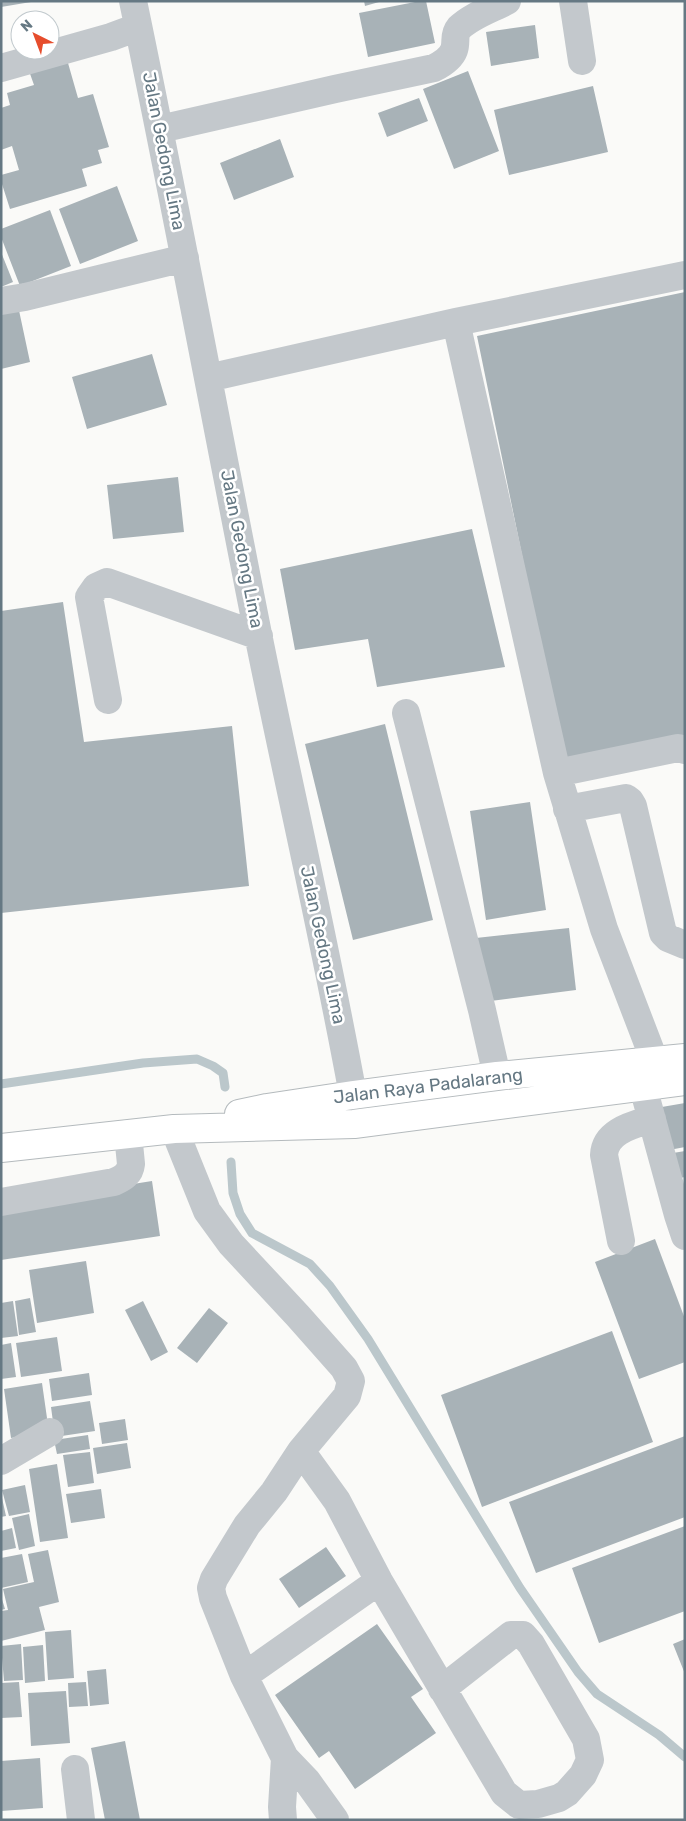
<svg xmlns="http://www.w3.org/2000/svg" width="686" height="1821" font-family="Rubik,sans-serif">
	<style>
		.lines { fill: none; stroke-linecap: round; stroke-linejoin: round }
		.stream { stroke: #bbc7cb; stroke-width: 9 }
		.building { fill: #a8b2b7 }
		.highway-casing { stroke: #b4babd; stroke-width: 30 }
		.minor { stroke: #c3c8cc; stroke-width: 28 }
		.highway { stroke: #fff; stroke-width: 28 }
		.labels { text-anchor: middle; stroke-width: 5; stroke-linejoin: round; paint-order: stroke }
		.street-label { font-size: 18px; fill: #657883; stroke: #fff }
	</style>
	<rect width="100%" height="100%" fill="#fafaf8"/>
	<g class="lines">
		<path class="stream" d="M 1,1084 L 143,1063 L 197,1059 L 213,1066 L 223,1073 L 225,1087
			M 231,1162 L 233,1193 L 240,1214 L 252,1233 L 310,1264 L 330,1286 L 368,1339 L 520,1588 L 578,1672 L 597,1694 L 659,1735 L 685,1757"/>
	</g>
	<path class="building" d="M 1,1 L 31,1 L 31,2 L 1,7 Z
		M 364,1 L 379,1 L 379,2 L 365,6 Z
		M 420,1 L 426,1 L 435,43 L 368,57 L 359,13 Z
		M 535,25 L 539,58 L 491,66 L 486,32 Z
		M 66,56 L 78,98 L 93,94 L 109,147 L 98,150 L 102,163 L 82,169 L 87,186 L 10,209 L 1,181 L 1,175 L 19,170 L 12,146 L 1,150 L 1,108 L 10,105 L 7,93 L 34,85 L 28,68 Z
		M 468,71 L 499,151 L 454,169 L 423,89 Z
		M 593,86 L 608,152 L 509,175 L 494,110 Z
		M 419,98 L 428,121 L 387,137 L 378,113 Z
		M 280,139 L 294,177 L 234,200 L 220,163 Z
		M 117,186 L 138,241 L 80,264 L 59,209 Z
		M 50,210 L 71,266 L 20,286 L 1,237 L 1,229 Z
		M 1,252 L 13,282 L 1,287 Z
		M 685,292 L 685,735 L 564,760 L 477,336 Z
		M 17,301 L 30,362 L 1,369 L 1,305 Z
		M 152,354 L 167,405 L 87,429 L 72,377 Z
		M 178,477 L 184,532 L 113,539 L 107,485 Z
		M 472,529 L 505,667 L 377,687 L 368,639 L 295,650 L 280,569 Z
		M 63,602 L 84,742 L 232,726 L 249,886 L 1,913 L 1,611 Z
		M 385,724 L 433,920 L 353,940 L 305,744 Z
		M 530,802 L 546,910 L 486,920 L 470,811 Z
		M 569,928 L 576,990 L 483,1002 L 476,938 Z
		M 685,1103 L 685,1147 L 664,1151 L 656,1108 Z
		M 685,1151 L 685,1177 L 671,1180 L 667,1154 Z
		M 152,1181 L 160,1236 L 1,1260 L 1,1205 Z
		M 655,1239 L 685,1319 L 685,1362 L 639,1379 L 595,1262 Z
		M 86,1261 L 94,1313 L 37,1323 L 29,1270 Z
		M 30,1298 L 36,1332 L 19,1335 L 15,1301 Z
		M 13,1301 L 18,1336 L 1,1338 L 1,1303 Z
		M 143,1301 L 168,1352 L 151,1361 L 125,1310 Z
		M 209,1308 L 228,1323 L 197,1363 L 177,1348 Z
		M 612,1331 L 653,1442 L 482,1507 L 441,1395 Z
		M 57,1337 L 62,1371 L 21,1377 L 16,1343 Z
		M 11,1343 L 16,1377 L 1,1379 L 1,1345 Z
		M 89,1373 L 92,1395 L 52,1401 L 49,1379 Z
		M 42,1383 L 49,1432 L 11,1438 L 4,1389 Z
		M 90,1401 L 95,1431 L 55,1437 L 51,1407 Z
		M 125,1419 L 128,1440 L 102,1444 L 99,1423 Z
		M 88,1435 L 90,1449 L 57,1454 L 54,1440 Z
		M 685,1436 L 685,1517 L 536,1573 L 509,1502 Z
		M 127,1443 L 131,1468 L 97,1474 L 93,1448 Z
		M 90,1452 L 94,1483 L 68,1487 L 63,1455 Z
		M 57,1464 L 68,1538 L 40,1542 L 29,1469 Z
		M 25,1485 L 30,1512 L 9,1516 L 2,1490 Z
		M 101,1489 L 105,1518 L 71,1523 L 66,1494 Z
		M 2,1498 L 6,1516 L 1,1517 L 1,1499 Z
		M 29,1514 L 35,1546 L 19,1550 L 12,1518 Z
		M 685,1526 L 685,1611 L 599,1643 L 572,1568 Z
		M 12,1528 L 16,1548 L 1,1551 L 1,1531 Z
		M 326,1547 L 346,1576 L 299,1608 L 279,1579 Z
		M 48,1550 L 59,1602 L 39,1607 L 45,1630 L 1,1641 L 1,1611 L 8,1610 L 3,1589 L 34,1582 L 28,1554 Z
		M 22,1554 L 28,1582 L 1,1588 L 1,1558 Z
		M 1,1596 L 5,1609 L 1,1610 Z
		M 377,1624 L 423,1689 L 411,1697 L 436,1733 L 355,1789 L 329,1751 L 319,1758 L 275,1695 Z
		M 71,1630 L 74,1678 L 48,1680 L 45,1632 Z
		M 685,1639 L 685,1674 L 673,1644 Z
		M 21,1644 L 23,1680 L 4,1681 L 1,1646 Z
		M 43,1645 L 45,1681 L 25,1683 L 23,1647 Z
		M 106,1669 L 109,1704 L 90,1706 L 87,1671 Z
		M 19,1682 L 22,1717 L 1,1718 L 1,1683 Z
		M 86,1682 L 88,1706 L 69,1707 L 68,1683 Z
		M 66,1691 L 70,1743 L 31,1746 L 28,1693 Z
		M 125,1741 L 140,1820 L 105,1820 L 91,1748 Z
		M 40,1758 L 43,1808 L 1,1811 L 1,1761 Z"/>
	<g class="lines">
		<g class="highway-casing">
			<path id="highway" d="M 239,1114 L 267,1108 L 353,1095 L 497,1076 L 685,1058
				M 1,1148 L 174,1129 L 354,1124 L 685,1081"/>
		</g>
		<path class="minor" d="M 133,1 C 177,212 216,423 258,634 C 289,788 325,941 353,1095
			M 573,1 L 582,61
			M 1,68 L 111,37 L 138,27
			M 160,129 L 335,89 L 434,68 C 442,64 451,58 454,50 C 457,42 453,35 459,28 C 471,16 492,9 507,1
			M 1,301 L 25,297 L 185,258
			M 456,322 L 557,773 L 604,929 L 655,1062
			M 208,378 L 456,322 L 685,275
			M 108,700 L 89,597 L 96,587 L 107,582 L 259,636
			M 406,713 L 482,1010 L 497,1076
			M 557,773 L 678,748 L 685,750
			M 567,809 L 626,798 L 630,801 L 633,806 L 663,933 L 668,938 L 685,945
			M 643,1087 L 678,1215 L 685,1236
			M 174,1129 L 207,1211 L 231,1244 L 298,1316 L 344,1368 L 351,1381 L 347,1396 L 301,1451 L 274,1492 L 247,1525 L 214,1579 L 211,1588 L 213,1598 L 244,1676 L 285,1758 L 307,1781 L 335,1820
			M 1,1202 L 114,1182 C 123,1178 130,1174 131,1164 L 128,1134
			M 621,1241 L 604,1155 C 605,1131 633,1125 652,1119
			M 301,1451 L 337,1501 L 379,1581 L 504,1793 L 519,1805 L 538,1804 L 559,1798 L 567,1793 L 583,1775 L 590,1760 L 586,1739 L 531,1644 L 523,1635 L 511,1635 L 442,1689
			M 1,1461 L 50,1432
			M 244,1676 L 379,1581
			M 75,1769 L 81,1820
			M 283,1820 L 282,1807 L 285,1758"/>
		<use href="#highway" class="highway"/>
	</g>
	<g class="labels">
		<g class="street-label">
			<text transform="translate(164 151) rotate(79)" y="6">Jalan Gedong Lima</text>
			<text transform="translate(242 549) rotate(79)" y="6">Jalan Gedong Lima</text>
			<text transform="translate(323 945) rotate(78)" y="6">Jalan Gedong Lima</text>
			<text transform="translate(428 1086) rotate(-7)" y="6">Jalan Raya Padalarang</text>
		</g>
	</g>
	<rect width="686" height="1821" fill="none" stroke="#657883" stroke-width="5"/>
	<g transform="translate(35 35) rotate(318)"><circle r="24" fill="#ffffff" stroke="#c1c9cd"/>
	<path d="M0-4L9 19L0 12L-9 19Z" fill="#e64d2c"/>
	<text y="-8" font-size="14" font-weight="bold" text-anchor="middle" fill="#657883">N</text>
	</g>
</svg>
